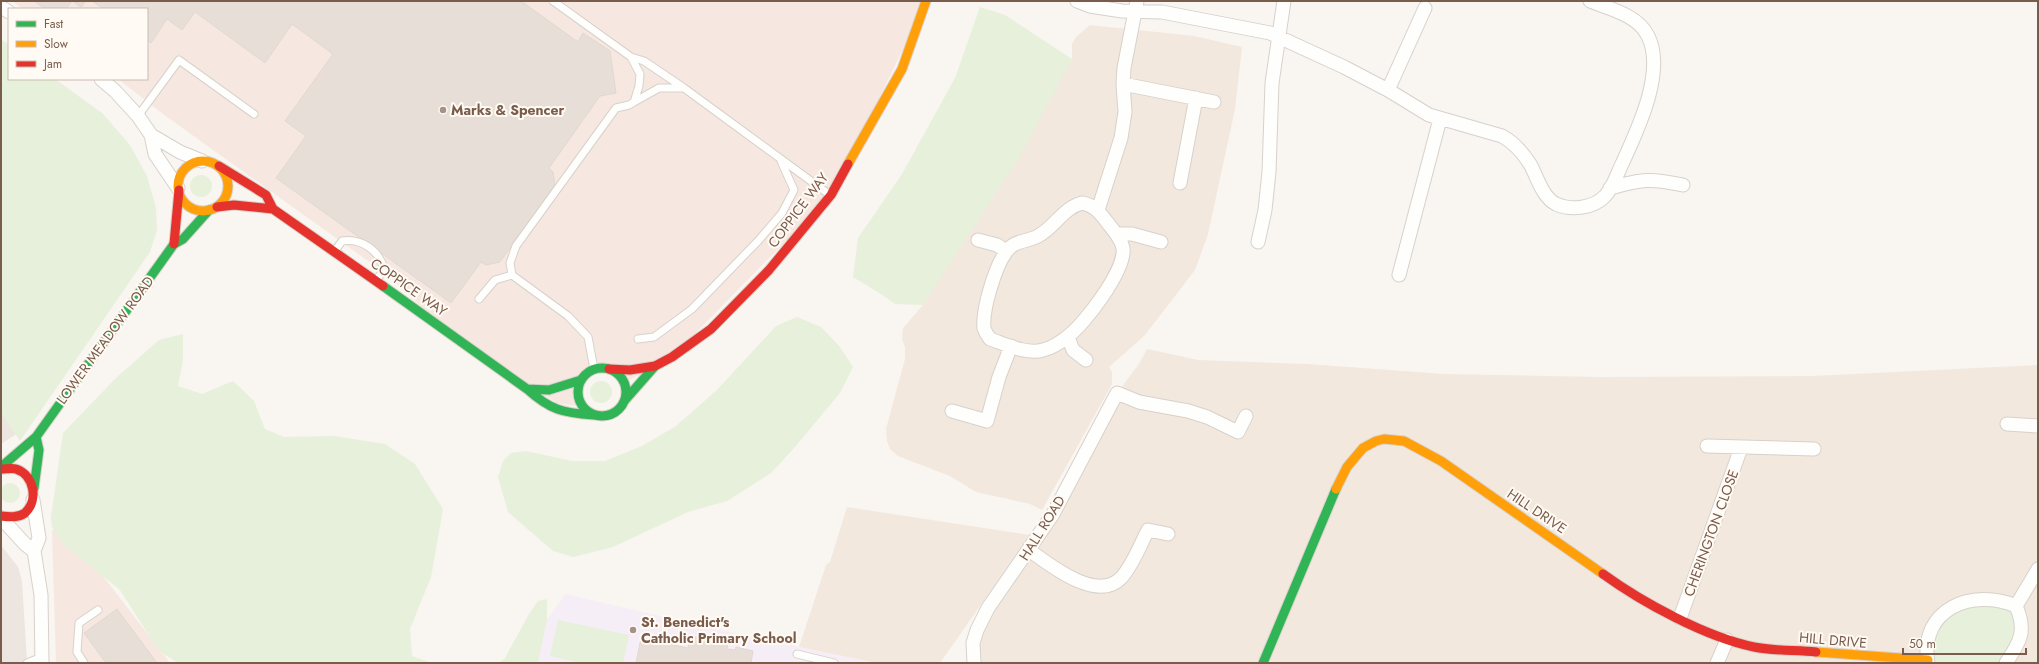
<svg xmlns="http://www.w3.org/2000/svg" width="2039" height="664" font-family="Jost,sans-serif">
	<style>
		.residential { fill: #f2e8de }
		.commercial { fill: #f6e8e1 }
		.industrial { fill: #ede5e0 }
		.education { fill: #f6eef6 }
		.green { fill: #e7f0db }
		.building { fill: #e6ded7; stroke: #e2d8d2 }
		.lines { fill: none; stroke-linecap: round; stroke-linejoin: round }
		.lane-casing { stroke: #d7d1cb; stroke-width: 9 }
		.street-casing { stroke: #d7d1cb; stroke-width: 15 }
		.fast-casing { stroke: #d9d2cb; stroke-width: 11 }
		.slow-casing { stroke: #d9d2cb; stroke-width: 11 }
		.jam-casing { stroke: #d9d2cb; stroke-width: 11 }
		.lane { stroke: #fefefd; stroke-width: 7 }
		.street { stroke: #fefefd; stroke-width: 13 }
		.fast { stroke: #30b455; stroke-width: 9 }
		.slow { stroke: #ff9f0a; stroke-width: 9 }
		.jam { stroke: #e5322d; stroke-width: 9 }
		.poi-dot { fill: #a69286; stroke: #fffaf3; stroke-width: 1.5 }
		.labels { text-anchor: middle; stroke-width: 4; stroke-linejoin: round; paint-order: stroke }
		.poi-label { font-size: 14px; font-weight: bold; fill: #7a5c4d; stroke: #fffaf3; text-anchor: start }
		.street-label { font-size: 14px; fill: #7a5c4d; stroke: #fffaf3 }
	</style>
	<rect width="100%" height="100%" fill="#f9f5f0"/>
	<path class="residential" d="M 1090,25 L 1194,36 L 1242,47 L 1235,109 L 1208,234 L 1195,270 L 1145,335 L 1109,367 L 1112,372 L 1112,384 L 1042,510 L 1030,504 L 976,492 L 950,476 L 898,456 L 890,449 L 887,441 L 886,429 L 905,359 L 905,347 L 902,339 L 903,328 L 923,305 L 1072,59 L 1072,44 L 1076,37 Z
		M 1147,349 L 1198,360 L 1307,364 L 1444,374 L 1599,377 L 1813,376 L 2038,365 L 2038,663 L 974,663 L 977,630 L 1029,550 L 1117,393 L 1139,364 Z
		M 847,507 L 1030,535 L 940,663 L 876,663 L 799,647 L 826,565 L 830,562 Z"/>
	<path class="commercial" d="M 12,1 L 922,1 L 923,9 L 831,195 L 672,357 L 624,383 L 615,373 L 606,369 L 585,374 L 575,391 L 577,406 L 557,403 L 446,330 L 389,276 L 163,114 L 118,79 L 147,79 L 147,9 L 23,9 Z
		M 61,525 L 76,541 L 170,663 L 56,663 L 52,531 Z"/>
	<path class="industrial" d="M 1,412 L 18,433 L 1,444 Z
		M 1,545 L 18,567 L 22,581 L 27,663 L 1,663 Z"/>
	<path class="education" d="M 565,594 L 756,638 L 876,663 L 538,663 L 547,620 Z"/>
	<path class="green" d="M 980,7 L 1005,15 L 1072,59 L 1022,153 L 923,305 L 895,304 L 884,296 L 853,277 L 858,238 L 902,174 L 955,78 Z
		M 1,39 L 9,45 L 9,79 L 55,79 L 102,113 L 130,145 L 147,176 L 156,208 L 157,230 L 150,252 L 20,441 L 1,413 Z
		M190 186a11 11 0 1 1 22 0a11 11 0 1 1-22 0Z
		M 797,317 L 821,327 L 840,347 L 853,367 L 840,393 L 795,447 L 771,473 L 727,501 L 688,512 L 613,547 L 573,557 L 553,551 L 508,512 L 498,477 L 503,461 L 511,453 L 526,451 L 572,461 L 605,461 L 642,446 L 676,426 L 717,390 L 776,326 Z
		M 183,334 L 183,360 L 178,386 L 202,394 L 233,381 L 254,401 L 265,429 L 284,437 L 334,436 L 385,444 L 415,464 L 443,509 L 431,577 L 410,629 L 412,656 L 432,663 L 178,663 L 159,651 L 120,590 L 63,544 L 52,527 L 51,517 L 63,433 L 116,378 L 159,340 Z
		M590 392a11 11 0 1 1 22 0a11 11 0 1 1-22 0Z
		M0 493a10 10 0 1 1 20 0a10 10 0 1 1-20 0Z
		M 547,599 L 547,620 L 538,663 L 499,663 L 505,658 L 529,614 L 538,601 Z
		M 2002,600 L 2021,617 L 2006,663 L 1928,663 L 1944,610 Z
		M 558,620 L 629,635 L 623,663 L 582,663 L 550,656 Z"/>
	<path class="building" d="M 34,1 L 72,1 L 66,9 L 45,9 Z
		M 72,1 L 86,1 L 81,7 Z
		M 92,1 L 521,1 L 578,42 L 583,33 L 610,51 L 616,93 L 600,96 L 549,168 L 553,172 L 555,185 L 500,262 L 486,265 L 481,262 L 451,303 L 276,178 L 306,136 L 285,121 L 333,54 L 292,24 L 265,63 L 195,12 L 182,30 L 167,19 L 151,43 L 147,40 L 147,9 L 104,9 Z
		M 117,609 L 157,663 L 106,663 L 84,633 Z
		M 691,636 L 728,643 L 727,649 L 735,650 L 736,647 L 753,651 L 751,663 L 636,663 L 641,638 L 688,648 Z"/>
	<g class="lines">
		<g class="lane-casing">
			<path id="lane" d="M 553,1 L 631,57 L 644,61 L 684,88 L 830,195
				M 634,102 L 659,88 L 684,88
				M 138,116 L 179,60 L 254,114
				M 334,252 L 342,241 C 361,238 379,250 384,269 L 376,281
				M 479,299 L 495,280 L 512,275
				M 638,339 L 654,337 L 692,309 L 758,241 L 782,213 L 794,190 L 781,161
				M 594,369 L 588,337 L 568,316 L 512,275 L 510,263 L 516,246 L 616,108 L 629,105 L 634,102 L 639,86 L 640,74 L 631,57
				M 797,654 L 834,663
				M 27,663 L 42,657
				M 84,663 L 77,652 L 79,623 L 98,610"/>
		</g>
		<g class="street-casing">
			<path id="street" d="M 1077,1 L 1090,6 L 1122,11 L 1162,12 L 1270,33 L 1344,67 L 1388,90 L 1429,115 L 1502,136 C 1513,142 1523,153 1530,164 C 1537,176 1542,197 1556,204 C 1571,211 1594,208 1605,196 C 1613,188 1617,174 1622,164 C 1637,131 1666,72 1648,36 C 1638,15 1610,9 1590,1
				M 1,7 L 9,12
				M 101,79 L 115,91 L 138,116 L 151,135 L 155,154 L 178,188
				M 1123,84 L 1214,102
				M 1388,90 L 1425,8
				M 151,135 L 180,152 L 202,161
				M 1180,183 L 1196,98
				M 1610,188 C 1643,179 1650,178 1683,185
				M 1082,203 C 1094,205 1100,213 1107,222 C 1113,230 1121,238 1123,248 C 1126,270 1084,325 1067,337 C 1061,342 1051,348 1043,350 C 1027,355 1005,344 990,339 C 988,336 985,332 984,328 C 982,310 995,267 1006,252 C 1014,240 1027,242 1038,236 C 1055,227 1063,208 1082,203 Z
				M 1098,210 L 1121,138 L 1125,112 L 1123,84 L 1124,68 L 1137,1
				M 1116,234 L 1132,234 L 1161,242
				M 978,240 L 997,245 L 1006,251
				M 1258,242 L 1265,210 L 1269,172 L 1272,83 L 1284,1
				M 1399,275 L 1440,119
				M 1068,337 L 1073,350 L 1086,360
				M 952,411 L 987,421 L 999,377 L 1011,346
				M 2007,424 L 2038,426
				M 1707,446 L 1814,449
				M 33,500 L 39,538 L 34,551 L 41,595 L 42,663
				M 1,518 L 25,544 L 34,551
				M 1029,550 C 1050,565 1097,603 1121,578 C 1133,565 1140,545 1148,530 L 1168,534
				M 2016,606 L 2038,569
				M 1680,618 L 1741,448
				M 974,663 L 973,643 L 977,630 L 988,608 L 1053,514 L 1117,393 L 1139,402 L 1188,411 L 1207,417 L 1238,432 L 1246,416
				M 1717,663 L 1727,640
				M 1928,663 C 1919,608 1973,588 2016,606 C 2027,631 2020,642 2006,663"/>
		</g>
		<g class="fast-casing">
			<path id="fast" d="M 383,286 L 527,389 C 550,410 563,413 594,415
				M578 392a24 24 0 1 1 48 0a24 24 0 1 1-48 0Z
				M 527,389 L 549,390 L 581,380
				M 625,400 L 655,366
				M 1,467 L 36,437 L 174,244 L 183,239 L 209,210
				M 34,488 L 39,450 L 36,437
				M 1263,663 L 1336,489"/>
		</g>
		<g class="slow-casing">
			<path id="slow" d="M178 186a25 25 0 1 1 50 0a25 25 0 1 1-50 0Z
				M 848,164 L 902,69 L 926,1
				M 1336,489 L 1347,467 L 1363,448 L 1376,441 L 1384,439 L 1404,441 L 1441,461 L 1603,574
				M 1816,652 L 1928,660"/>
		</g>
		<g class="jam-casing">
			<path id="jam" d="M 219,166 L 266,195 L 273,209
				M 217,207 L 234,205 L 273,209 L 383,286
				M 174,244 L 179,190
				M 609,369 L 630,370 L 655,366 L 672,357 L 711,329 L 769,270 L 831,195 L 848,164
				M 1,469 C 6,469 12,468 16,469 C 34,475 39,500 25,513 C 18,518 9,517 1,516
				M 1603,574 C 1643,603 1706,637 1754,647 C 1774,651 1796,650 1816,652"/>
		</g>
		<use href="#lane" class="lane"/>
		<use href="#street" class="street"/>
		<use href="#fast" class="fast"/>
		<use href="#slow" class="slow"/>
		<use href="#jam" class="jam"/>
	</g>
	<g class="poi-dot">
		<circle cx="443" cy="110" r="4"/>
		<circle cx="633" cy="630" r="4"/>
	</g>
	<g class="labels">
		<g class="poi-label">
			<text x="451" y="115">Marks &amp; Spencer</text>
			<text x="641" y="627">St. Benedict's<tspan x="641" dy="16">Catholic Primary School</tspan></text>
		</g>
		<g class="street-label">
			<text transform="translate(798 210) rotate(-53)" y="5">COPPICE WAY</text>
			<text transform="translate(409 287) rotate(35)" y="5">COPPICE WAY</text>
			<text transform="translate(105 340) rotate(-54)" y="5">LOWER MEADOW ROAD</text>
			<text transform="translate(1537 511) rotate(34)" y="5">HILL DRIVE</text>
			<text transform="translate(1042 528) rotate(-58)" y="5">HALL ROAD</text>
			<text transform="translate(1711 533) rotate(-70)" y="5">CHERINGTON CLOSE</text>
			<text transform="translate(1833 640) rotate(5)" y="5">HILL DRIVE</text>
		</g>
	</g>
	<rect width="2039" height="664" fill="none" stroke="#7a5c4d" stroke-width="4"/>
	<rect x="8" y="8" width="140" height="72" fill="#fffaf3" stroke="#cabbb1"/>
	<rect x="16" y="21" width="20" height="6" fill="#30b455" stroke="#cabbb1"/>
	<text x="44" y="28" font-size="12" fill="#7a5c4d">Fast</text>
	<rect x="16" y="41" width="20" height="6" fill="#ff9f0a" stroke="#cabbb1"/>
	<text x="44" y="48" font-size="12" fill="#7a5c4d">Slow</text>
	<rect x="16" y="61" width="20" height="6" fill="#e5322d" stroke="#cabbb1"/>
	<text x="44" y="68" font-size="12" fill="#7a5c4d">Jam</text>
	<path d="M1903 648v6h123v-6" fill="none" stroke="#7a5c4d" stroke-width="2"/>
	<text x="1909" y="648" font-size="12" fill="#7a5c4d" stroke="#fffaf3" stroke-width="3" paint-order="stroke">50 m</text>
</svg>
